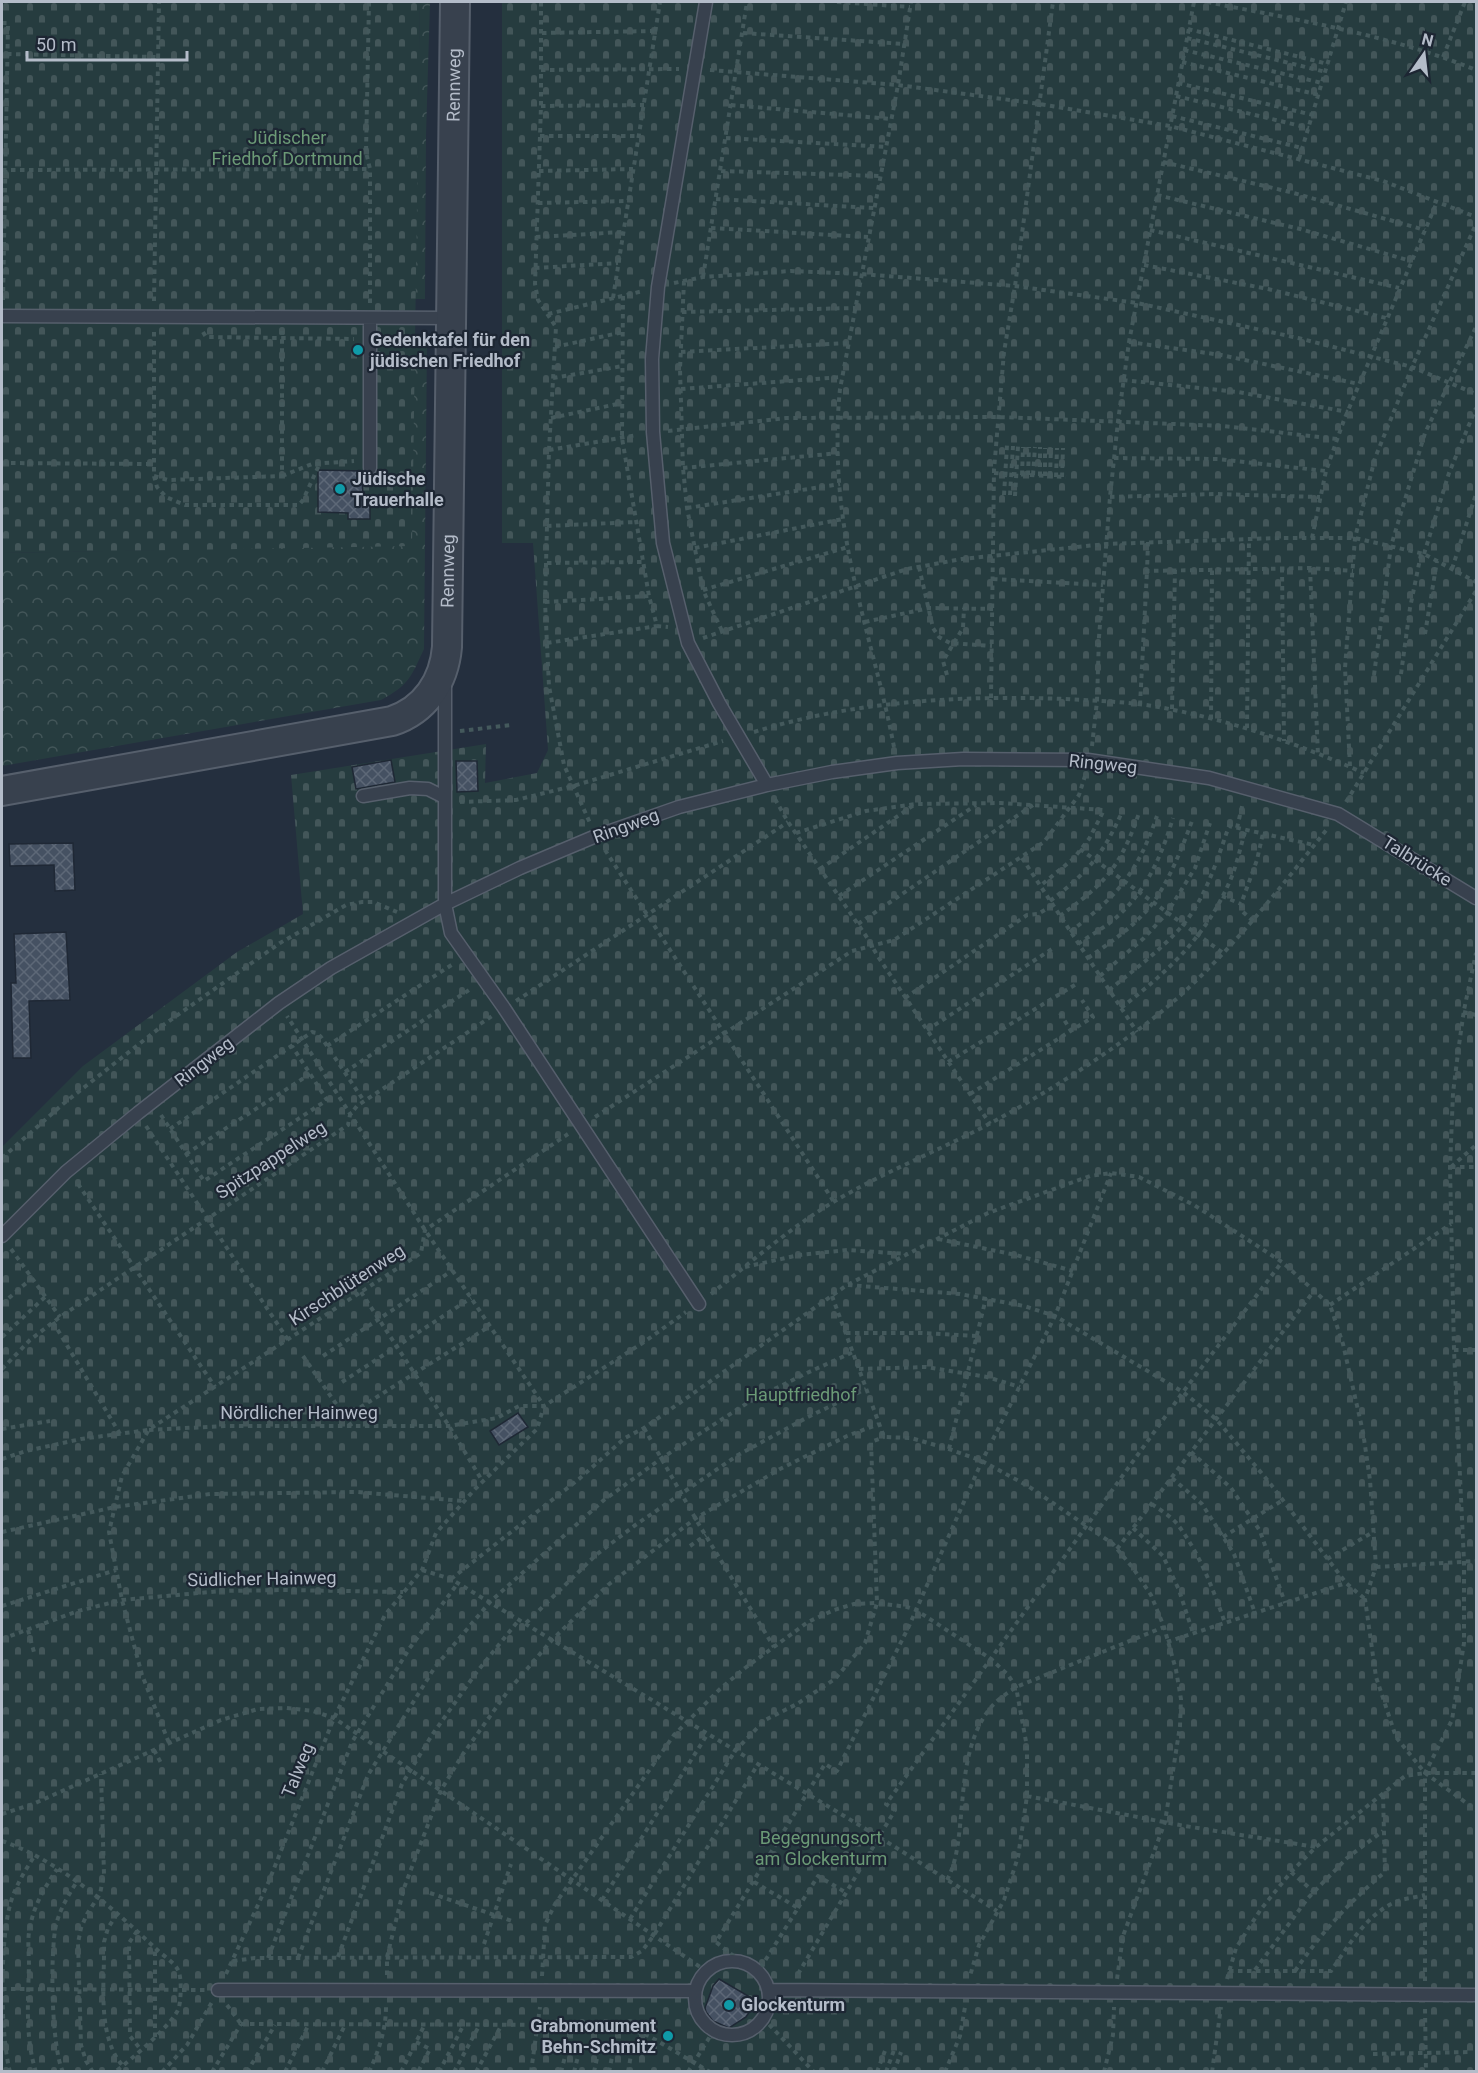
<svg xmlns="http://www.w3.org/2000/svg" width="1478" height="2073" font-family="Roboto,sans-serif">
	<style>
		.forest { fill: url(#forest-crowns) }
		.cemetery { fill: url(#cemetery-stones) }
		.building { fill: url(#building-cross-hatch); stroke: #1f2835; stroke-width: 1.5 }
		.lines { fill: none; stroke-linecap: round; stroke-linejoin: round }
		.service-casing { stroke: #565f6c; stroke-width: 15 }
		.tertiary-casing { stroke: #565f6c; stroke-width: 32 }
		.path { stroke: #44595c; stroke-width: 4; stroke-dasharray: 4.5 4.5; stroke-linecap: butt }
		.service { stroke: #38414e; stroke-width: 12 }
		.tertiary { stroke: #38414e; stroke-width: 28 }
		.culture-dot { fill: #0f9aa8; stroke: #1d2633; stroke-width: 2 }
		.labels { text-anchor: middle; stroke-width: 4.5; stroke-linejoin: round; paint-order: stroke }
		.street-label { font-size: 18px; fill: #b4bcc9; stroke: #1d2633 }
		.park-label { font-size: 18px; fill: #6b9a76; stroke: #1d2633 }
		.poi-label { font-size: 18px; font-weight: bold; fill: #b4bcc9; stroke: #1d2633; text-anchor: start }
	</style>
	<defs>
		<pattern id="forest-crowns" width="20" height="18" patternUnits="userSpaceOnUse" patternTransform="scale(1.5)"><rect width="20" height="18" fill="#263c3f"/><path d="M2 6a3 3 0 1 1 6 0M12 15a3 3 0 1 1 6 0" fill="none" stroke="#435659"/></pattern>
		<pattern id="cemetery-stones" width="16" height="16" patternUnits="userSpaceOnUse" patternTransform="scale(1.5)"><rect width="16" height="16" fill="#263c3f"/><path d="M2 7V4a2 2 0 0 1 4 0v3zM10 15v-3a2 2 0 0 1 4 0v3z" fill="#435659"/></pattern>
		<pattern id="building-cross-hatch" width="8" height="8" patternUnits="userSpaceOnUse" patternTransform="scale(1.5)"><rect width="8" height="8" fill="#455162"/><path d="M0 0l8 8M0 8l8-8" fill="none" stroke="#5d6877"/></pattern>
	</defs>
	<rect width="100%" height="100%" fill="#242f3e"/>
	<path class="forest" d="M 420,2 L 430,2 L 426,135 L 425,299 L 414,299 Z
		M 414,341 L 427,341 L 424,649 C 411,677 409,685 381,700 L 2,766 L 2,553 L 156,550 L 415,344 Z"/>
	<path class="cemetery" d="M 2,2 L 420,2 L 412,546 L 2,553 Z
		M 502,2 L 1476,2 L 1476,2071 L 2,2072 L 2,1147 L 83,1066 L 237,952 L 303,914 L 291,775 L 486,744 L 485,783 L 537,773 L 548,750 L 533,543 L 502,543 Z"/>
	<path class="building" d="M 318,470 L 362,471 L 363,501 L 370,501 L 370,519 L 348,519 L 348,513 L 318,512 Z
		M 391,760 L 395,782 L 356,789 L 352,767 Z
		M 456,761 L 477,761 L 478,791 L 457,792 Z
		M 73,843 L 75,890 L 55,891 L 54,865 L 10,866 L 9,844 Z
		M 66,932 L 70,1000 L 29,1001 L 31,1058 L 13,1058 L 11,983 L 16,983 L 14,934 Z
		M 518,1413 L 528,1427 L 499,1445 L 490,1431 Z
		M 719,1979 L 755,2000 L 752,2008 L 746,2017 L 729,2028 L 713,2021 L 706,2012 L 705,2008 L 713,1986 Z"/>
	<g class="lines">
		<g class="service-casing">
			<path id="service" d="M 706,2 L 658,287 L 652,359 L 653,432 L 663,543 L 688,643 L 719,703 L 767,785
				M 2,316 L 451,318
				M 370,318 L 370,468
				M 445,682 L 445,904 L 451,933 L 504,1008 L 699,1304
				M 363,796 L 410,788 L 428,789 L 444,797
				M 2,1236 L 66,1172 L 138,1113 L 279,1003 L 331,968 L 445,904 L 520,868 L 596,836 L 679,807 L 767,785 L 832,772 L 897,763 L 963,759 L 1088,760 L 1209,778 L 1338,814 L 1476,898
				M695 1998a37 37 0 1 1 74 0a37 37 0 1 1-74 0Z
				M 218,1990 L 695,1991
				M 768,1990 L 1476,1995"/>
		</g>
		<g class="tertiary-casing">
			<g id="tertiary">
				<path id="s1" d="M 2,791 L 392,721 C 425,710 444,682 447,647 L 455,2"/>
			</g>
		</g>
		<path class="path" d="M 369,2 L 366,152 L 370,169 L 370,303
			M 541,2 L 541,106 L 535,284 L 538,300 L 556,327 L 549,450 L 545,602 L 549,686 L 564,765 L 590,823
			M 837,2 L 910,7
			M 1207,2 C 1298,20 1390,35 1476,70
			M 2,23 L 8,23 L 3,300
			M 1188,29 L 1328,64
			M 542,33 L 655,31
			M 743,33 L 904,44
			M 1187,38 L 1326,72
			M 1184,50 L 1322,83
			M 7,54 L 157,57
			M 1443,57 L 1465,2
			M 1182,62 L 1319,95
			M 541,70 L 679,69
			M 710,70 L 898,85 L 1040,104 L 1170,126 L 1383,181 L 1476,217
			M 1178,83 L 1313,115
			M 1176,96 L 1309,128
			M 731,105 L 891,119
			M 541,106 L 644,105
			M 1172,116 L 1302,148
			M 540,136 L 639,136
			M 726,138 L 886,147
			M 1299,159 L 1346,2
			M 1163,162 L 1290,192 L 1425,230
			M 2,170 L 370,169
			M 539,171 L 633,169
			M 721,171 L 880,176
			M 1157,195 L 1300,229 L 1411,261
			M 716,199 L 874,208
			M 538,203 L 628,201
			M 711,228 L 868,237
			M 1150,230 L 1399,288
			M 536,237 L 623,232
			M 1144,265 L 1268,289 L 1386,318
			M 535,268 L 618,263
			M 703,277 L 747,2
			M 684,281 L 680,369 L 683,468 L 687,508 L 703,590 L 722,631
			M 674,283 L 703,277 L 791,271 L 861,274 L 1015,286 L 1137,303 L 1298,338 L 1412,367 L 1476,394
			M 623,296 L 622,438 L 649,596 L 657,626 L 668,627
			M 613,298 L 660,2
			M 154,301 L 159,2
			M 682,312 L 855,308
			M 548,314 L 643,291
			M 154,332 L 154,476 L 168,480 L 282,476 L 282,331
			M 203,332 L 206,337 L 354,339
			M 1129,342 L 1221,355 L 1359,384
			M 555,347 L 623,332
			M 681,352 L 848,343
			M 553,378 L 623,366
			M 1123,380 L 1238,392 L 1348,412
			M 681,389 L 842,377
			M 551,418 L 622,403
			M 668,431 L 786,418 L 1000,417 L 1223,426 L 1337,439
			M 549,450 L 637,435
			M 1114,458 L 1218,459 L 1326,471
			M 2,463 L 153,464
			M 683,468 L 839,453
			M 994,473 L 1066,477
			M 1022,475 L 1023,447
			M 1028,475 L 1029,447
			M 1033,475 L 1035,447
			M 154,476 L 157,487 L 166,497 L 185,505 L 299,505 L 303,500 L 320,463
			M 282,476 L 312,464 L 354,461
			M 1040,476 L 1040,447
			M 1045,476 L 1045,448
			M 1050,476 L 1051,448
			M 1056,477 L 1057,448
			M 1062,477 L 1063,448
			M 1004,495 L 1007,445
			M 1010,495 L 1013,446
			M 1015,496 L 1018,446
			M 1110,497 L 1214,494 L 1320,497
			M 687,508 L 840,484
			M 547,526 L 636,522
			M 1312,538 L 1326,471 L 1344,420 L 1437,202
			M 1148,542 L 1147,571 L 1310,568 L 1353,571
			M 695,548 L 843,519
			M 1424,554 L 1449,473 L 1476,408
			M 547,563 L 643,562
			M 919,567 L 933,628 L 939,637 L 950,643 L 992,646
			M 1282,568 L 1284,741
			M 1310,568 L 1318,755
			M 1452,569 L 1476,494
			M 993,579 L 1103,585
			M 703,590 L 848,547
			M 545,602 L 649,596
			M 865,622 L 929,608 L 993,609
			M 1425,634 L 1437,561
			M 703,638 L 907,569 L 962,559 L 1106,544 L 1279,538 L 1355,538 L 1424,554 L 1476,582
			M 547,643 L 657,626
			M 1401,674 L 1410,608 L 1421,554
			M 947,675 L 943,661 L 963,628 L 964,608
			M 1374,675 L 1391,546 L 1425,433 L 1476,327
			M 991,698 L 994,470 L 1004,352 L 1015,286 L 1053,2
			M 1140,705 L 1147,571
			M 1172,709 L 1175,570
			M 1211,719 L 1212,570
			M 1247,728 L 1249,539
			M 460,731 L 511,725
			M 754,732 C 854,701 960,695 1065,699 C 1101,701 1139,702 1174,710 C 1239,723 1303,746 1364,773
			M 1092,746 L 1097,701 L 1099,637 L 1110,497 L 1118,421 L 1129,342 L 1194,2
			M 894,747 C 879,668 852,591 842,511 C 837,474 836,426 840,389 L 898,85 L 911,2
			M 1350,766 L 1345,668 L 1355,538 L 1375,458 L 1412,367 L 1476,224
			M 775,799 L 788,822 L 866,936 L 877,955 L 990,1124
			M 460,802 L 516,800 L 573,786 L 723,741
			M 1346,802 L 1476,591
			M 1237,828 L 1243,802
			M 796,833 L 866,811 L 916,804 L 1001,803 L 1104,810 L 1089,839 L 1073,859 L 1040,886
			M 1080,849 L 1223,953
			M 605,850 L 834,1202
			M 1022,858 L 1137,1032
			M 820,869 L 914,805
			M 839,896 L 976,805
			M 1222,896 L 1241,904
			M 1050,901 C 1087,873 1103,855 1122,812
			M 1060,916 C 1077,903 1096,890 1110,872 C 1123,855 1132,834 1139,813
			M 1253,921 L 1242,911 L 1241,904 L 1257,860 L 1263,833
			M 858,924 L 1033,805
			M 1070,932 C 1118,895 1137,874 1157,816
			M 1078,944 C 1092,934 1108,926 1120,914 C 1148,888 1162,854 1173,818
			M 1088,958 C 1111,942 1138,924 1155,900 C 1171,876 1182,848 1192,821
			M 1100,976 L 1144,938 L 1167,913 L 1195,868 L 1210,823
			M 1109,990 C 1134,970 1161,950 1182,926 C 1206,898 1217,860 1229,826 L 1314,845
			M 905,998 L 1027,915 L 1038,914 L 1053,905
			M 516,1001 L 788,822
			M 1121,1008 C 1168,971 1204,939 1229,883 C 1237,866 1240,847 1246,829
			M 1463,1012 L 1476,1015
			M 1060,1013 L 1071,1031
			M 927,1030 L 1052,949
			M 327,1046 L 453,964
			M 948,1062 L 1078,983
			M 345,1072 L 472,988
			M 970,1094 L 1093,1017 L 1082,1000
			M 161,1115 L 204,1181 L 327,1100 L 292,1046
			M 595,1117 L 852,951 L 894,940 L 1044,842 L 1079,795 L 1085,776
			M 146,1126 L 288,1340
			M 170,1129 L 312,1032 L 317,1033 L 321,1037 L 364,1101
			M 186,1154 L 310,1074
			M 2,1158 L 63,1104 L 162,1026 L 280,943 L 346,905 L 362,902 L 373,902 L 397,912
			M 1451,1167 L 1476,1145
			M 1451,1167 L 1476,1167
			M 78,1184 L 215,1387
			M 938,1239 L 1016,1255 L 1073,1271
			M 11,1249 L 60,1317
			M 745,1267 L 799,1255 L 847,1250 L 907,1254
			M 848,1285 L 960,1294 L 1024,1306 L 1055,1316 L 1183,1392 L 1216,1419 L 1269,1482 L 1346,1583 L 1365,1599
			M 361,1292 L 449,1426 L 483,1482
			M 711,1294 C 751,1262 791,1227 835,1201 C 884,1172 938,1151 989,1124 C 1039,1097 1089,1066 1135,1032 C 1212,977 1270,900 1328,828
			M 832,1296 L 884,1437 L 911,1438 L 949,1449 L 982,1461 L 1028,1486 L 1113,1544 L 1133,1568 L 1151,1595 L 1164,1627 L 1176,1670 L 1181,1699 L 1180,1726 L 1165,1822 L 1123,1936 L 1117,1979
			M 2,1304 L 32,1278
			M 1330,1305 L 1451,1224
			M 53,1322 L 120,1434
			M 846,1333 L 921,1333 L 977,1336
			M 2,1337 L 45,1297
			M 1454,1350 L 1476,1350
			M 303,1356 L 352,1427
			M 323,1356 L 453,1270
			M 2,1369 L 30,1340 L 60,1317 L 348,1125 L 350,1115 L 357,1106 L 492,1016
			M 859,1369 L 926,1367 L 987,1377 L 1020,1387
			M 342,1382 L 471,1298
			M 345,1417 L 490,1326
			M 644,1428 L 698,1523 L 774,1647
			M 2,1429 L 50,1421
			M 149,1430 L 225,1426 L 449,1426 L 497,1418 L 519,1406 L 544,1406 L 644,1342 L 686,1312
			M 148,1431 L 122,1476 L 109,1532 L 122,1600 L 142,1675 L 169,1743
			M 949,1449 L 986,1298
			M 1191,1452 L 1231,1488 L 1260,1531 L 1285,1603
			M 2,1459 L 26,1451 L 81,1439 L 148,1430 L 421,1253 L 425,1230 L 568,1134
			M 1172,1478 L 1202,1504 L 1234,1554 L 1255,1613
			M 1152,1504 C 1160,1510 1171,1516 1178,1525 C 1200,1554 1213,1589 1225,1623
			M 1133,1528 L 1163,1556 L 1179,1590 L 1193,1633
			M 2,1532 L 115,1507 L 210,1494 L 357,1492 L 463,1501
			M 1223,1537 L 1283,1500
			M 690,1546 L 706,1535
			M 1117,1549 L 1314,1291
			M 1327,1559 L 1375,1531
			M 1376,1567 L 1476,1561
			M 422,1570 L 451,1579 L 879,1837 L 997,1911
			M 451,1579 L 579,1479 L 625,1438 L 644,1428 L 847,1285 L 988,1213 L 1090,1176 L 1111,1173 L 1139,1177 L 1194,1205 L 1259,1247 L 1282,1262 L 1330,1305 L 1343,1344 L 1363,1432 L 1370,1480 L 1376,1567 L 1365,1599 L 1376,1677 L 1396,1737 L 1425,1773 L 1476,1810
			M 2,1606 L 116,1570
			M 526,1623 L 596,1555 L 634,1526 L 738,1455 L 808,1417 L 866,1389
			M 28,1630 L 35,1656
			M 2,1639 L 78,1611 L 122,1600 L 221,1591 L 286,1590 L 403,1592
			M 1167,1642 L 1346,1583
			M 154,1750 L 161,1763
			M 1027,1796 L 1185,1826 L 1316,1847
			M 2,1814 L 33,1804 L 221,1720 L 258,1709 L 286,1708 L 313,1711 L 334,1718 L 706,1971
			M 2,1841 C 58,1860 112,1907 155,1948 C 161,1954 174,1962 178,1970 C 182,1977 181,1999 179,2007 C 175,2023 129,2061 115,2072
			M 1291,1872 L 1314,1892
			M 947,1880 C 956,1863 958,1845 960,1826 C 964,1788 964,1744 988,1711 C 995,1701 1006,1694 1016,1687 L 1164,1627
			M 754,1882 L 798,1908 L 758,1972
			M 430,1893 L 512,1921
			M 602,1900 L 707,1735
			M 798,1908 L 818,1876 L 845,1892
			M 117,1914 L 108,1928 L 104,1942 C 105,1980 96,2036 123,2066
			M 630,1919 L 735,1751 L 765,1720 L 797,1704 L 835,1679 L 865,1643 L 877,1603 L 871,1442 L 884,1437
			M 137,1931 L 129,1943 L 130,2036 L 141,2050
			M 484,1944 L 511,1864
			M 338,1957 L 402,1784 L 432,1735 L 476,1673 L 519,1620
			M 268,1958 L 352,1742 L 409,1649 L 458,1583
			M 298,1958 L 368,1775 L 435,1667 L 490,1602 L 604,1500 L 662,1458 L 752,1400 L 807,1373 L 853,1352
			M 233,1961 L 255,1958 L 631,1957 L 642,1951 L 654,1935 L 758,1764
			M 741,1962 L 716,1942 L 825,1764 L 837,1771 L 909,1626 L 982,1461 L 1055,1316 L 1111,1173
			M 1255,1970 L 1308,1898 L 1347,1858 L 1383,1831
			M 1229,1971 L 1331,1971 C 1349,1945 1369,1910 1401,1900 C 1409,1898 1417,1897 1425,1895
			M 1295,1971 C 1321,1933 1350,1901 1385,1872 L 1383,1794
			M 226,1974 L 269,1881 L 334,1718 L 385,1615 L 422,1570 L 436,1533 L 475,1489 L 537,1429 L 544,1406 L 425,1230 L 287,1016
			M 798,1974 L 895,1810 L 886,1804 L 1183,1392 L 1282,1262
			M 387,1975 L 387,1957 L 404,1888 L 441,1790 L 463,1754 L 508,1691 L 552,1640 L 608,1585 L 696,1518 L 780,1469 L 847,1436 L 879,1424
			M 542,1976 L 545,1925 L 555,1904 L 674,1735 L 720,1689 L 745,1668 L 808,1622 L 834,1610 L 854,1604 L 877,1603 L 907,1607 L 916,1610 L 991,1659 L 1008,1675 L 1016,1687 L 1027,1747 L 1027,1796 L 1018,1857 L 1004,1900 L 979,1945 L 970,1976
			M 1227,1979 L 1236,1948 L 1261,1909 L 1291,1872 L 1316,1847 L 1405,1776 L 1425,1773 L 1476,1773
			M 1425,1981 L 1425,1773 L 1452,1720 L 1464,1643 L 1464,1561 L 1454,1350 L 1450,1167 L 1453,1093 L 1459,1045 L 1464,1010 L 1476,953
			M 2,1989 L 205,1990
			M 227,2005 L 241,2024
			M 1425,2009 L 1426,2072
			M 763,2018 L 814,2072
			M 241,2024 L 617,2025 L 649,2036 L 710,2072
			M 155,2037 L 155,1949
			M 416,2042 L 430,2049 L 418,2072
			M 1373,2054 L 1472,2052
			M 10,2072 C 0,2034 0,1942 10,1905 C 15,1886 25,1871 35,1855
			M 36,2072 C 25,2038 28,2000 29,1965 C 29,1953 27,1939 30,1927 C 34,1905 45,1887 57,1869
			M 63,2072 C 51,2047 50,1952 56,1925 C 60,1909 68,1896 76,1883
			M 93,2072 L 86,2061 L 81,2045 L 78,1943 L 81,1928 L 87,1914 L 100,1894 L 104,1874 L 101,1774
			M 162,2072 L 187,2045 L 212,2002
			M 212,2072 L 241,2024
			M 247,2072 L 275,2025
			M 285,2072 L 309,2024
			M 322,2072 L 345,2025
			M 369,2072 C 379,2050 386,2030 386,2006
			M 401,2072 L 424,2026
			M 439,2072 L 463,2026
			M 454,2072 L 479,2026
			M 476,2072 L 501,2026
			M 531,2072 L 540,2007
			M 561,2072 L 573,2026
			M 574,2072 L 581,2045
			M 594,2072 L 599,2049
			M 609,2072 L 613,2052
			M 628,2072 L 631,2055
			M 688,2072 L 714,2030
			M 877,2072 L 886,2048
			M 886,2072 L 894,2050
			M 894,2072 L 901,2052
			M 945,2072 L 960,2036 L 965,2007
			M 1104,2072 L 1113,2035 L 1114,2007
			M 1212,2072 L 1221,2007"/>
		<use href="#service" class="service"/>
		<use href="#tertiary" class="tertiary"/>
	</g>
	<g class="culture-dot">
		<circle cx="358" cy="350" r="6"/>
		<circle cx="340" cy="489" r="6"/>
		<circle cx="729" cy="2005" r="6"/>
		<circle cx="668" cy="2036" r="6"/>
	</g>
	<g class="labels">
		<g class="street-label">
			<text dy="6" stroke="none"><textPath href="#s1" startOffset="1056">Rennweg</textPath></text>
			<text dy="6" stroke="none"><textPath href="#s1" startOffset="570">Rennweg</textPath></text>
			<text transform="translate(1103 764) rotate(6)" y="6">Ringweg</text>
			<text transform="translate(626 826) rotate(-20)" y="6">Ringweg</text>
			<text transform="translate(1417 861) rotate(32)" y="6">Talbrücke</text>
			<text transform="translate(204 1062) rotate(-38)" y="6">Ringweg</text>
			<text transform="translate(271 1160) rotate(-33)" y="6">Spitzpappelweg</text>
			<text transform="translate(347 1285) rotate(-33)" y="6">Kirschblütenweg</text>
			<text x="299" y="1419">Nördlicher Hainweg</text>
			<text transform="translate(262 1579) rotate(-1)" y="6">Südlicher Hainweg</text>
			<text transform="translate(298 1770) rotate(-68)" y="6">Talweg</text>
		</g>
		<g class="park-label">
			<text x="287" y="144">Jüdischer<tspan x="287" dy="21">Friedhof Dortmund</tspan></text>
			<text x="801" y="1401">Hauptfriedhof</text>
			<text x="821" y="1844">Begegnungsort<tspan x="821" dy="21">am Glockenturm</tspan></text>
		</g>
		<g class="poi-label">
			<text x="370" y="346">Gedenktafel für den<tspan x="370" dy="21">jüdischen Friedhof</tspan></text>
			<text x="352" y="485">Jüdische<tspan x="352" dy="21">Trauerhalle</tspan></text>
			<text x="741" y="2011">Glockenturm</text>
			<text x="656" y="2032" text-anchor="end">Grabmonument<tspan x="656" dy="21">Behn-Schmitz</tspan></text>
		</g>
	</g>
	<rect width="1478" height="2073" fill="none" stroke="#b4bcc9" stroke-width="6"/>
	<g transform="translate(1424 54) rotate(14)" stroke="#1d2633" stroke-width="4.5" paint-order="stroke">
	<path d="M0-4.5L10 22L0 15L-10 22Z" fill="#b4bcc9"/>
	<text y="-9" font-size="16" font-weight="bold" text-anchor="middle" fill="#b4bcc9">N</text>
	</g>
	<path d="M27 51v9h160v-9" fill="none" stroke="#b4bcc9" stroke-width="3"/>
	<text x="36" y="51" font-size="18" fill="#b4bcc9" stroke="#1d2633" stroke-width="4.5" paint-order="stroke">50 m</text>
</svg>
